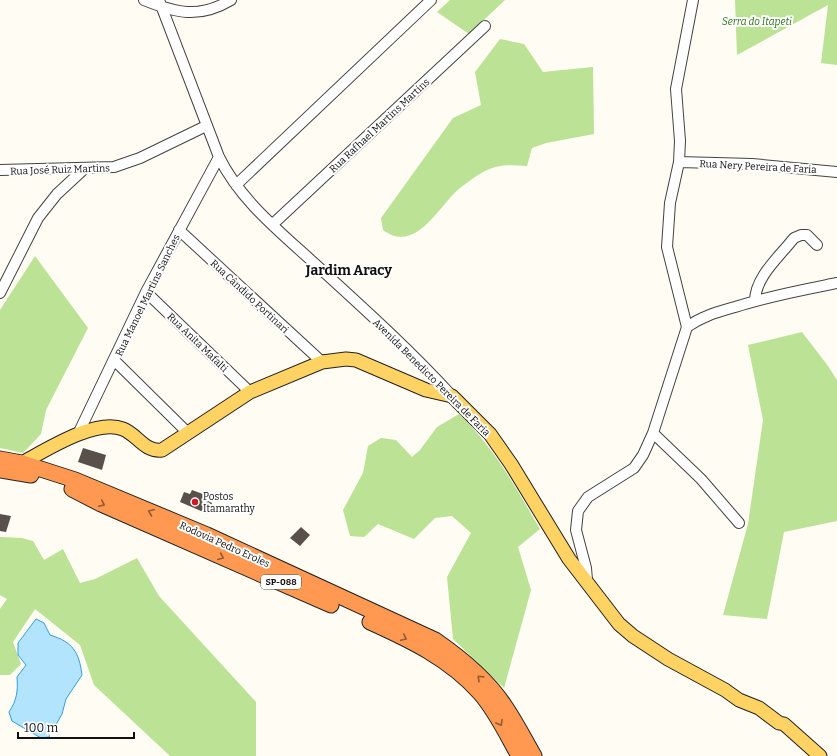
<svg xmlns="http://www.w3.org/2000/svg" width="837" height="756" font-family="Bitter,serif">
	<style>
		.forest { fill: #bbe295 }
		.water { fill: #b2e4fd; stroke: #309fdc }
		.building { fill: #5a504b }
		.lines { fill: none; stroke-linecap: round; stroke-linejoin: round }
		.minor-casing { stroke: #434343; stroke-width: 12 }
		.major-casing { stroke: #212121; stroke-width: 15 }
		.highway-casing { stroke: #212121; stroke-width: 17 }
		.minor { stroke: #fff; stroke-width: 10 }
		.major { stroke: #ffd363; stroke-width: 13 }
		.highway { stroke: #ff9951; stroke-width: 15 }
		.oneway { stroke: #935b34 }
		.poi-dot { fill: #d11728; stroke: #fff; stroke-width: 1.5 }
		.labels { text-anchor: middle; stroke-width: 4; stroke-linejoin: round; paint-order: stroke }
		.shield { fill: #fff; stroke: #585858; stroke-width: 1 }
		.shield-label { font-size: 9px; font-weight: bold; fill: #101010 }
		.park-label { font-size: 10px; font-style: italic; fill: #2e7118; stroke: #fff }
		.street-label { font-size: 10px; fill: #101010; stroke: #fff }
		.poi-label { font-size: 10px; fill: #101010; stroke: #fff; text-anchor: start }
		.district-label { font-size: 14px; font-weight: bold; fill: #101010; stroke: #fff }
	</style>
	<rect width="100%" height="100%" fill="#fffcf3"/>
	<path class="forest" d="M 450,0 L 505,0 L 469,34 L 437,12 Z
		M 735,0 L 837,0 L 837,65 L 821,63 L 828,5 L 737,55 Z
		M 500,39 L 524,44 L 543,72 L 593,67 L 594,134 L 546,143 L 532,148 L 527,166 C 512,165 500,164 485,171 C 480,173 465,184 460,188 C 439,205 416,255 383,230 L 381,218 L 453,118 L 481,105 L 475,72 Z
		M 35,256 L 88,328 L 46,410 L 41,434 L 23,453 L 0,448 L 0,310 Z
		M 802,332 L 828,366 L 837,380 L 837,521 L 784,532 L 767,619 L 723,615 L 748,524 L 763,420 L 748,345 Z
		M 459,414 C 494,447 516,488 540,529 L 518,547 L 531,590 L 504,688 L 453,639 L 447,577 L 471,533 L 452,516 L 435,518 L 414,539 L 378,524 L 364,537 L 350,536 L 343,510 L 363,473 L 368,446 L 381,438 L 396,440 L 412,457 L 420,450 L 437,427 Z
		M 0,537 L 22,538 L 33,541 L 44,560 L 63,549 L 80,583 L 95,579 L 137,558 L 159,596 L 256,702 L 256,756 L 170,756 L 94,685 L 80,645 L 35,609 L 13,642 L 21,664 L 10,675 L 0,675 L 0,609 L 7,599 L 0,595 Z"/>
	<path class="water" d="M 36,619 L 44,623 L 50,635 C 73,642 79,652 82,675 L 66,699 L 62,714 L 49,737 L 41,738 L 12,721 L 9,712 C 17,700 18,691 17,677 L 26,665 L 18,655 L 18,643 Z"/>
	<path class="building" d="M 83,448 L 106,455 L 102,470 L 78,462 Z
		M 192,490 L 211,497 L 208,501 L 212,503 L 208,514 L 180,502 L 184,492 L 190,494 Z
		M 0,514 L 11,516 L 6,532 L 0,531 Z
		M 301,527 L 310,535 L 300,546 L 290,538 Z"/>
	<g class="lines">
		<g class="minor-casing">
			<path id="minor" d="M 144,0 C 176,13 199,19 231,0
				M 159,0 L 219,157 C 240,200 279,231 314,263 C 361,306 409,349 452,396
				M 679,162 L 752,164 L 837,172
				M 0,170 L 114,167 L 140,158 L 206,126
				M 236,185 L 431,0
				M 273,224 L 485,26
				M 179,230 L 322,362
				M 146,292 L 250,392
				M 0,293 L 38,218 L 57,194 L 84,169
				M 755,301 C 755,277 780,256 794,238 L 801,235 L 807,235 L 817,245
				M 687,327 C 702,316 718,312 735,307 C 769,296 802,290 837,283
				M 114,360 L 187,432
				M 653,433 L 701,479 L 739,523
				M 78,434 L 146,292 L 219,157
				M 587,580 L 586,568 L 576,530 L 578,511 L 588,497 L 634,468 L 643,455 L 653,433 L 687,327 L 667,247 L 670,203 L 679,162 L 680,141 L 676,89 L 693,0"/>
		</g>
		<g class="major-casing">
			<path id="major" d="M 22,463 C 46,450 96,418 123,429 C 138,435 144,452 162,450 L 250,392 L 322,362 L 346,359 L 356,360 L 426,390 L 452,396 L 490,434 L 511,464 L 569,559 L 619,624 L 633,636 L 668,659 L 725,690 L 739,700 L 759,708 L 779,723 L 784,724 L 820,756"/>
		</g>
		<g class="highway-casing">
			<path id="highway" d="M 0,459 L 22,463 L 75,480 L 207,535 L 435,640 C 461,658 489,681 506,708 C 516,723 525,740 534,756
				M 0,470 L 31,475
				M 72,489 L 101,504 L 331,605
				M 370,622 C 410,640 450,659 480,693 C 496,711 507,735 519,756"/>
		</g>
		<use href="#minor" class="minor"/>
		<use href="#major" class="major"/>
		<use href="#highway" class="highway"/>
	</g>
	<defs><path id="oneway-chevron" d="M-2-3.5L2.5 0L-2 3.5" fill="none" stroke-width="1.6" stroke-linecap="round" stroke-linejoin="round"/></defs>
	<g class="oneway">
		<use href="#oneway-chevron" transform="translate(102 504) rotate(25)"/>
		<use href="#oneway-chevron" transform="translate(151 512) rotate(-158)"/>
		<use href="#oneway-chevron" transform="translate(221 557) rotate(23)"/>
		<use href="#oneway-chevron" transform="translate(404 638) rotate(25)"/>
		<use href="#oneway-chevron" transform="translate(480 678) rotate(-136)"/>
		<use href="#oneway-chevron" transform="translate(500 723) rotate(61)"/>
	</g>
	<circle class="poi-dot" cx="195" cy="502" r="4"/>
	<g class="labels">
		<rect class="shield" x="261" y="575" width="40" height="14" rx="3"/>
		<g class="shield-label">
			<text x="281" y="585">SP-088</text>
		</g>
		<g class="park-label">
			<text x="757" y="25">Serra do Itapeti</text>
		</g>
		<g class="street-label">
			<text transform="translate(379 125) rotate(-43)" y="4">Rua Rafhael Martins Martins</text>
			<text transform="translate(758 166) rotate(3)" y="4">Rua Nery Pereira de Faria</text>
			<text transform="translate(60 169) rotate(-2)" y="4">Rua José Ruiz Martins</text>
			<text transform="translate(147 295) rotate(-64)" y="4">Rua Manoel Martins Sanches</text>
			<text transform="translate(250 296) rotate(43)" y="4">Rua Cândido Portinari</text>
			<text transform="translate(198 342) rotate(44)" y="4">Rua Anita Mafalti</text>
			<text transform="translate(432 377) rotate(45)" y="4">Avenida Benedicto Pereira de Faria</text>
			<text transform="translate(225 544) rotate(24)" y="4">Rodovia Pedro Eroles</text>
		</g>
		<g class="poi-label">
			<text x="203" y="500">Postos<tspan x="203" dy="12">Itamarathy</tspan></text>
		</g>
		<g class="district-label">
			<text x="349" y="275">Jardim Aracy</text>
		</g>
	</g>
	<path d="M18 732v6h116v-6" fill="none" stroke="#101010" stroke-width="2"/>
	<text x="24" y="732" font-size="12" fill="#101010" stroke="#ffffff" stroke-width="3" paint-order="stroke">100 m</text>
</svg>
